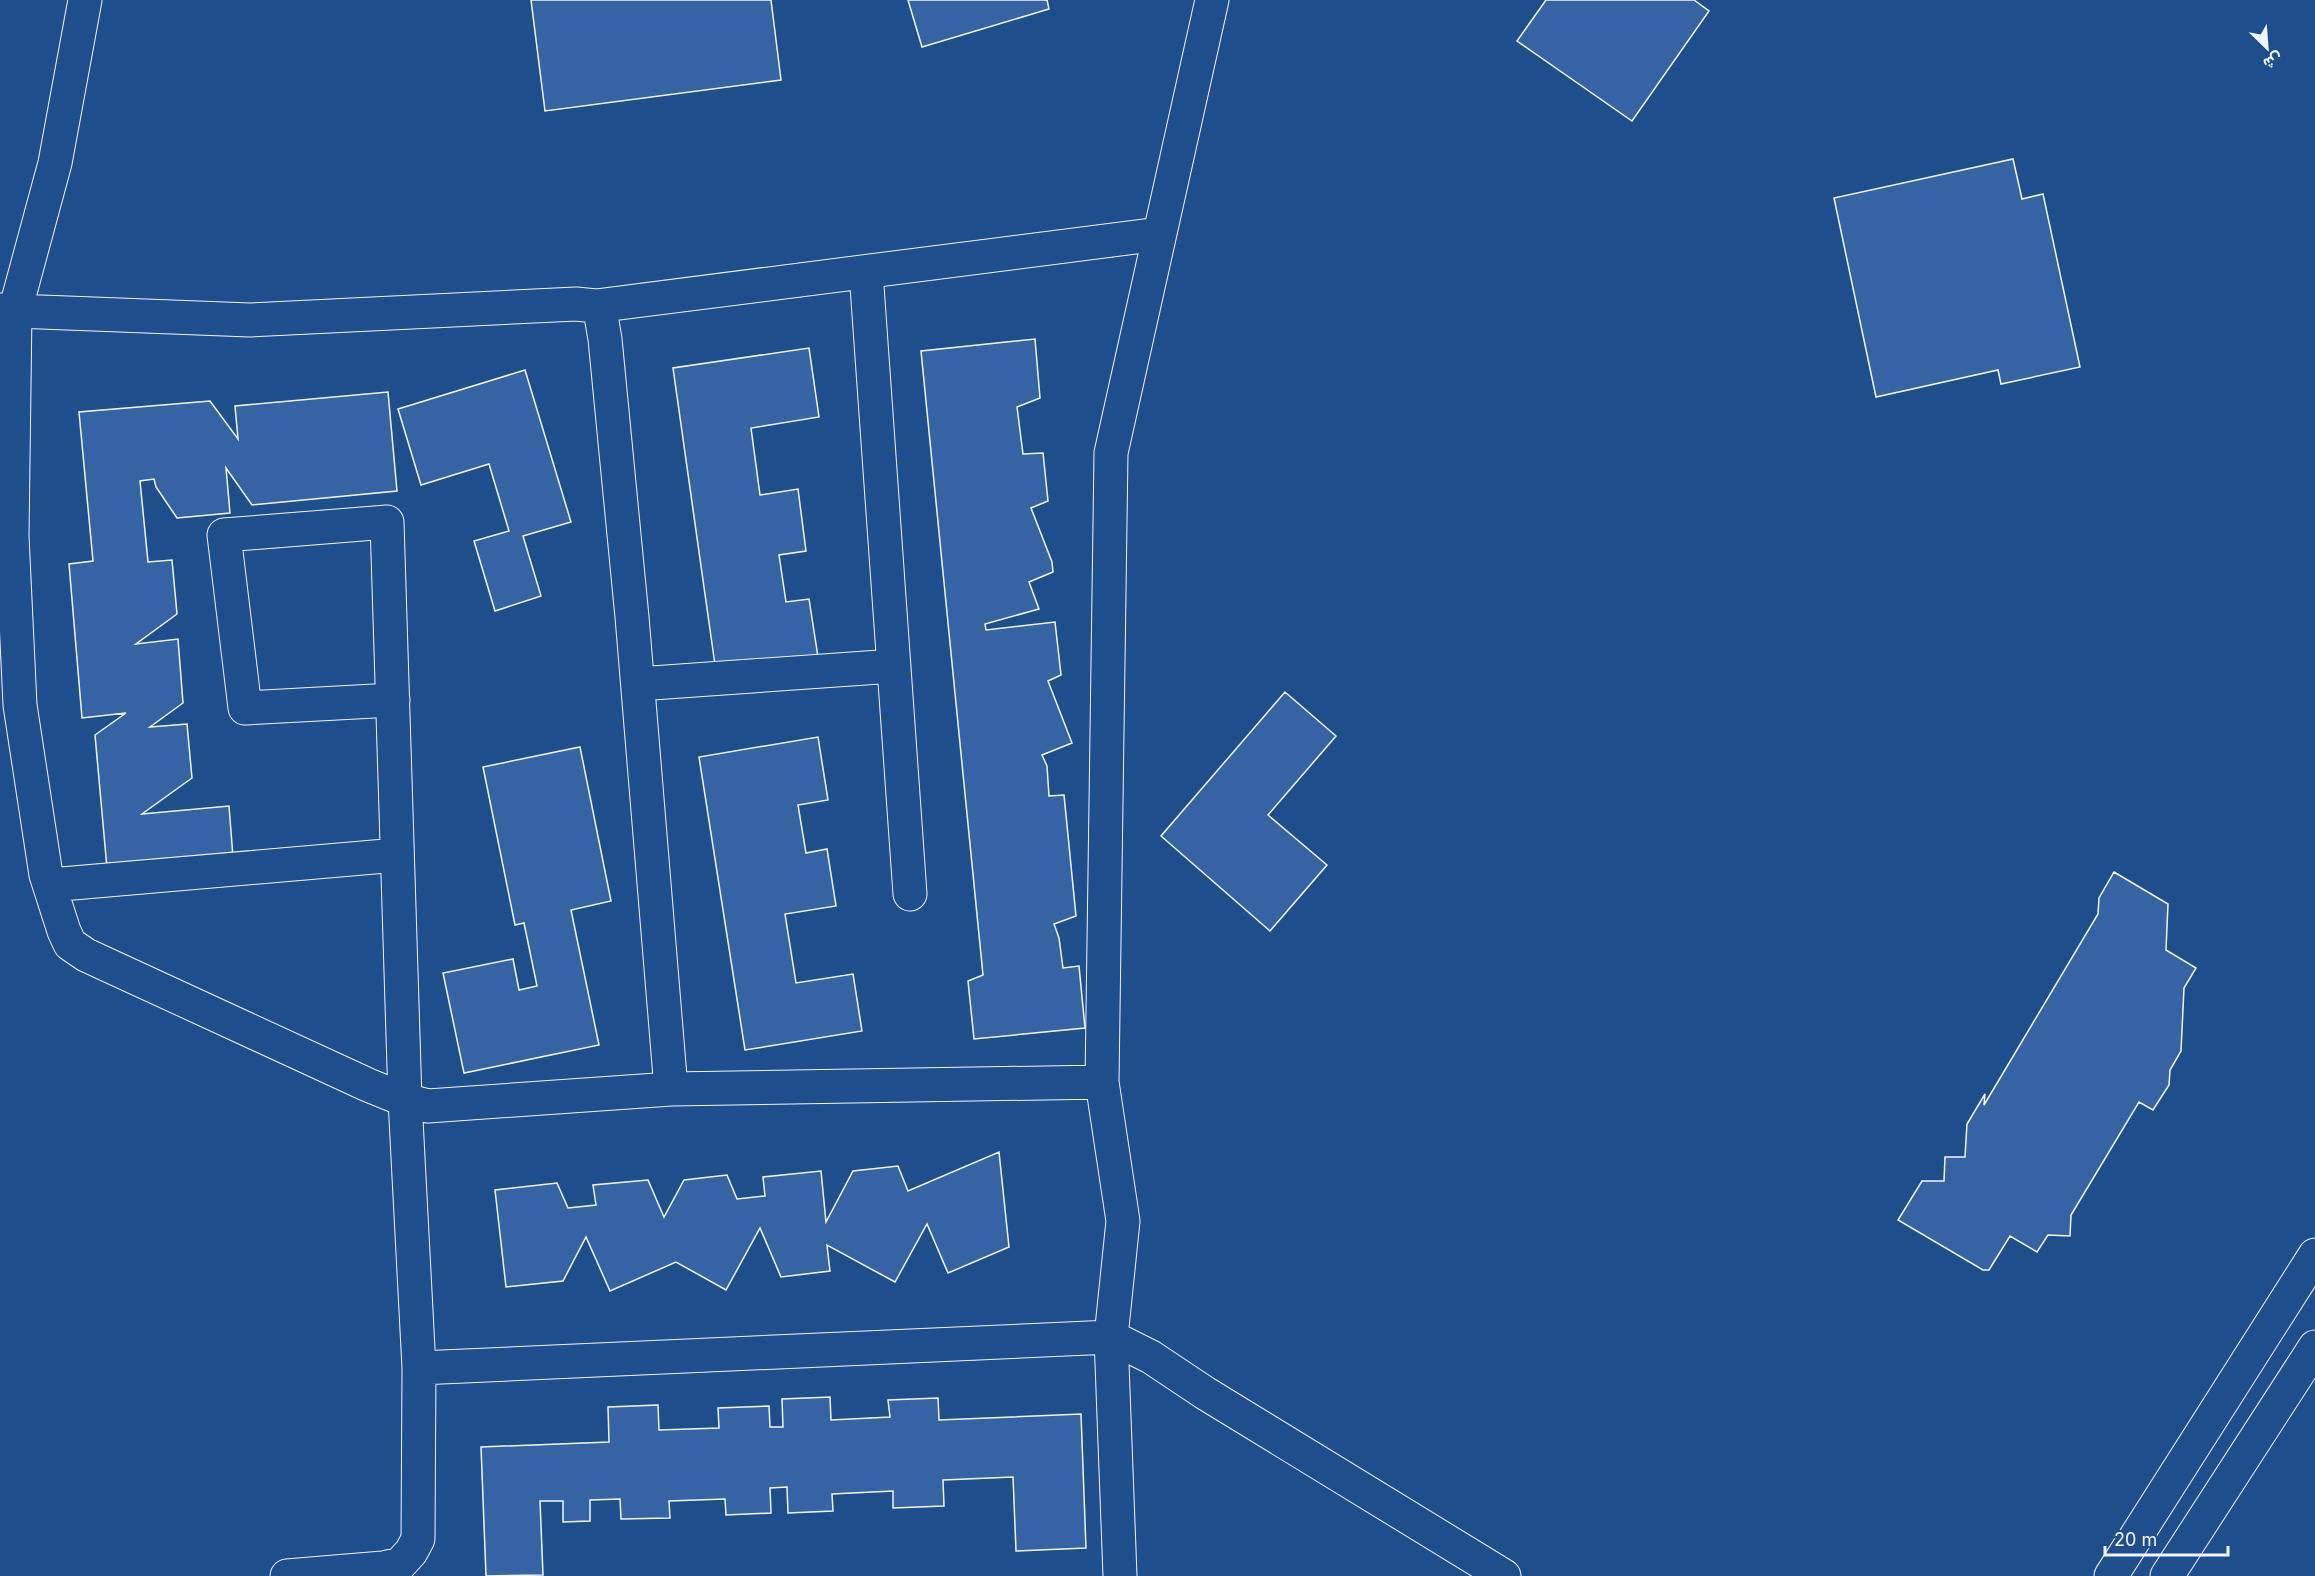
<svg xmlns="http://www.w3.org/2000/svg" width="2315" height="1576" font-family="Inter,Vazirmatn,sans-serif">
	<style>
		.building { fill: #3563a3; stroke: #f2f6ff; stroke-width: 1.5 }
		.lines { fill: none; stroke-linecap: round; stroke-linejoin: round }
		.minor-casing { stroke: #f2f6ff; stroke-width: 35 }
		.secondary-casing { stroke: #f2f6ff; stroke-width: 35 }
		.minor { stroke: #1f4e8c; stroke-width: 33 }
		.secondary { stroke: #1f4e8c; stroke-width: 33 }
	</style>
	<rect width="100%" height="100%" fill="#1f4e8c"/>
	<path class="building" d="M 531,0 L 771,0 L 781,80 L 545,111 Z
		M 908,0 L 1047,0 L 1049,9 L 922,47 Z
		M 1546,0 L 1694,0 L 1709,11 L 1632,121 L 1517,41 Z
		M 2013,159 L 2022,199 L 2043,194 L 2080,367 L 2001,384 L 1998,370 L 1876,397 L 1834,198 Z
		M 1035,339 L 1040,398 L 1017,407 L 1023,454 L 1043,453 L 1048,501 L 1031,508 L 1052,562 L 1053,572 L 1029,582 L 1039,609 L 985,624 L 986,630 L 1055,622 L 1061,675 L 1048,681 L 1072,743 L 1042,755 L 1047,766 L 1049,796 L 1064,795 L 1076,916 L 1054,924 L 1059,938 L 1063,968 L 1079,966 L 1085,1028 L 974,1039 L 968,981 L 983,975 L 921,351 Z
		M 809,348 L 819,417 L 751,428 L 760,495 L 798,489 L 806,551 L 779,555 L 786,602 L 809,599 L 818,657 L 716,672 L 673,368 Z
		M 525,370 L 571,522 L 523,536 L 541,596 L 495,611 L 474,541 L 509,531 L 489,464 L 421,485 L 398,409 Z
		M 388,392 L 397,491 L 252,505 L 226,468 L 230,513 L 177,518 L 156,487 L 154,479 L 140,481 L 148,562 L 172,560 L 177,614 L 136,644 L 178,639 L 183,703 L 150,727 L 187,724 L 192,778 L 142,814 L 229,806 L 233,857 L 107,868 L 95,735 L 126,713 L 82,718 L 69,564 L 93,561 L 79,412 L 210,401 L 238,439 L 235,406 Z
		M 1285,692 L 1336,736 L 1268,815 L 1327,865 L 1270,931 L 1161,836 Z
		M 818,737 L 828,800 L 798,805 L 806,853 L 827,849 L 836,906 L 785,914 L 796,983 L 853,974 L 862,1031 L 745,1050 L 699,757 Z
		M 580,747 L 611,901 L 571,910 L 599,1045 L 464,1073 L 443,973 L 513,959 L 519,990 L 537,986 L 524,923 L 515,925 L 483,767 Z
		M 2114,872 L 2168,904 L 2166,950 L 2196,968 L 2184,988 L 2181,1051 L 2170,1070 L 2169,1085 L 2153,1110 L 2139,1102 L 2071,1215 L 2070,1236 L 2048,1235 L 2037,1252 L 2010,1236 L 1989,1270 L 1983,1270 L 1898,1220 L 1922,1181 L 1944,1181 L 1945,1157 L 1965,1157 L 1967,1124 L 1985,1094 L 1984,1105 L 2098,914 L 2099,898 Z
		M 999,1152 L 1009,1247 L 948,1273 L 927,1224 L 895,1282 L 827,1245 L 830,1271 L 781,1277 L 760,1228 L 726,1290 L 676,1262 L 610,1291 L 586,1237 L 563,1281 L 506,1287 L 495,1190 L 557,1183 L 568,1208 L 596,1205 L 593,1185 L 648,1180 L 664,1217 L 684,1180 L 727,1175 L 737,1199 L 765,1196 L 763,1177 L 821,1171 L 826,1222 L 853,1171 L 898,1166 L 908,1191 Z
		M 830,1397 L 831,1420 L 890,1417 L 888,1400 L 938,1398 L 939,1420 L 1081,1414 L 1086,1548 L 1016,1551 L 1013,1477 L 943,1480 L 944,1506 L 893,1508 L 893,1491 L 832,1494 L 833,1511 L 788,1513 L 787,1487 L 770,1488 L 771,1513 L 726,1515 L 725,1499 L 669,1501 L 670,1518 L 621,1519 L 620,1499 L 590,1500 L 590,1521 L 563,1522 L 563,1501 L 540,1501 L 543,1575 L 486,1576 L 481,1447 L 609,1442 L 608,1407 L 658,1405 L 659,1430 L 719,1428 L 718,1408 L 769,1406 L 770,1427 L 783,1427 L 782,1399 Z"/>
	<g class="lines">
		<g class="minor-casing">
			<path id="minor" d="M 1212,0 L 1111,453 L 1102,1082 L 1123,1221 L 1111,1337 L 1151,1357 L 1205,1393 L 1504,1576
				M 866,272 L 910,894
				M 596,306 L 1159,234
				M 0,310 L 15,311 L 55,163 L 85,0
				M 638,684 L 894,666
				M 50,885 L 397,855
				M 671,1089 L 632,617 L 605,339 L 601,316 L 596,306 L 576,304 L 250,320 L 15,311 L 12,536 L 20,705 L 46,875 L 64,931 L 70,944 L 86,955 L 368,1085 L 405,1100 L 428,1106 L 671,1089 L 1102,1082
				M 419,1368 L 1111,1337 L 1120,1576
				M 287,1576 L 383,1568 L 400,1564 L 411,1552 L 418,1539 L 419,1368 L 405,1100 L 387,522 L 224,535 L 245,708 L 393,700"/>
		</g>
		<g class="secondary-casing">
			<path id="secondary" d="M 2111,1576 L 2315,1255
				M 2167,1576 L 2315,1347"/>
		</g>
		<use href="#minor" class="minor"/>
		<use href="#secondary" class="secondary"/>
	</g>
	<g transform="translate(2267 48) rotate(155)" stroke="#1f4e8c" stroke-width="4.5" paint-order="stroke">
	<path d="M0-4.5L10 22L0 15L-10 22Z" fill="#f2f6ff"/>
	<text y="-9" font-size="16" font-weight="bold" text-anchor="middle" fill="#f2f6ff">ش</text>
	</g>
	<path d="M2105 1546v9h123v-9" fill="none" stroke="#f2f6ff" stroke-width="3"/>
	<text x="2114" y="1546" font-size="18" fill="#f2f6ff" stroke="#1f4e8c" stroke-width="4.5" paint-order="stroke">20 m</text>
</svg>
